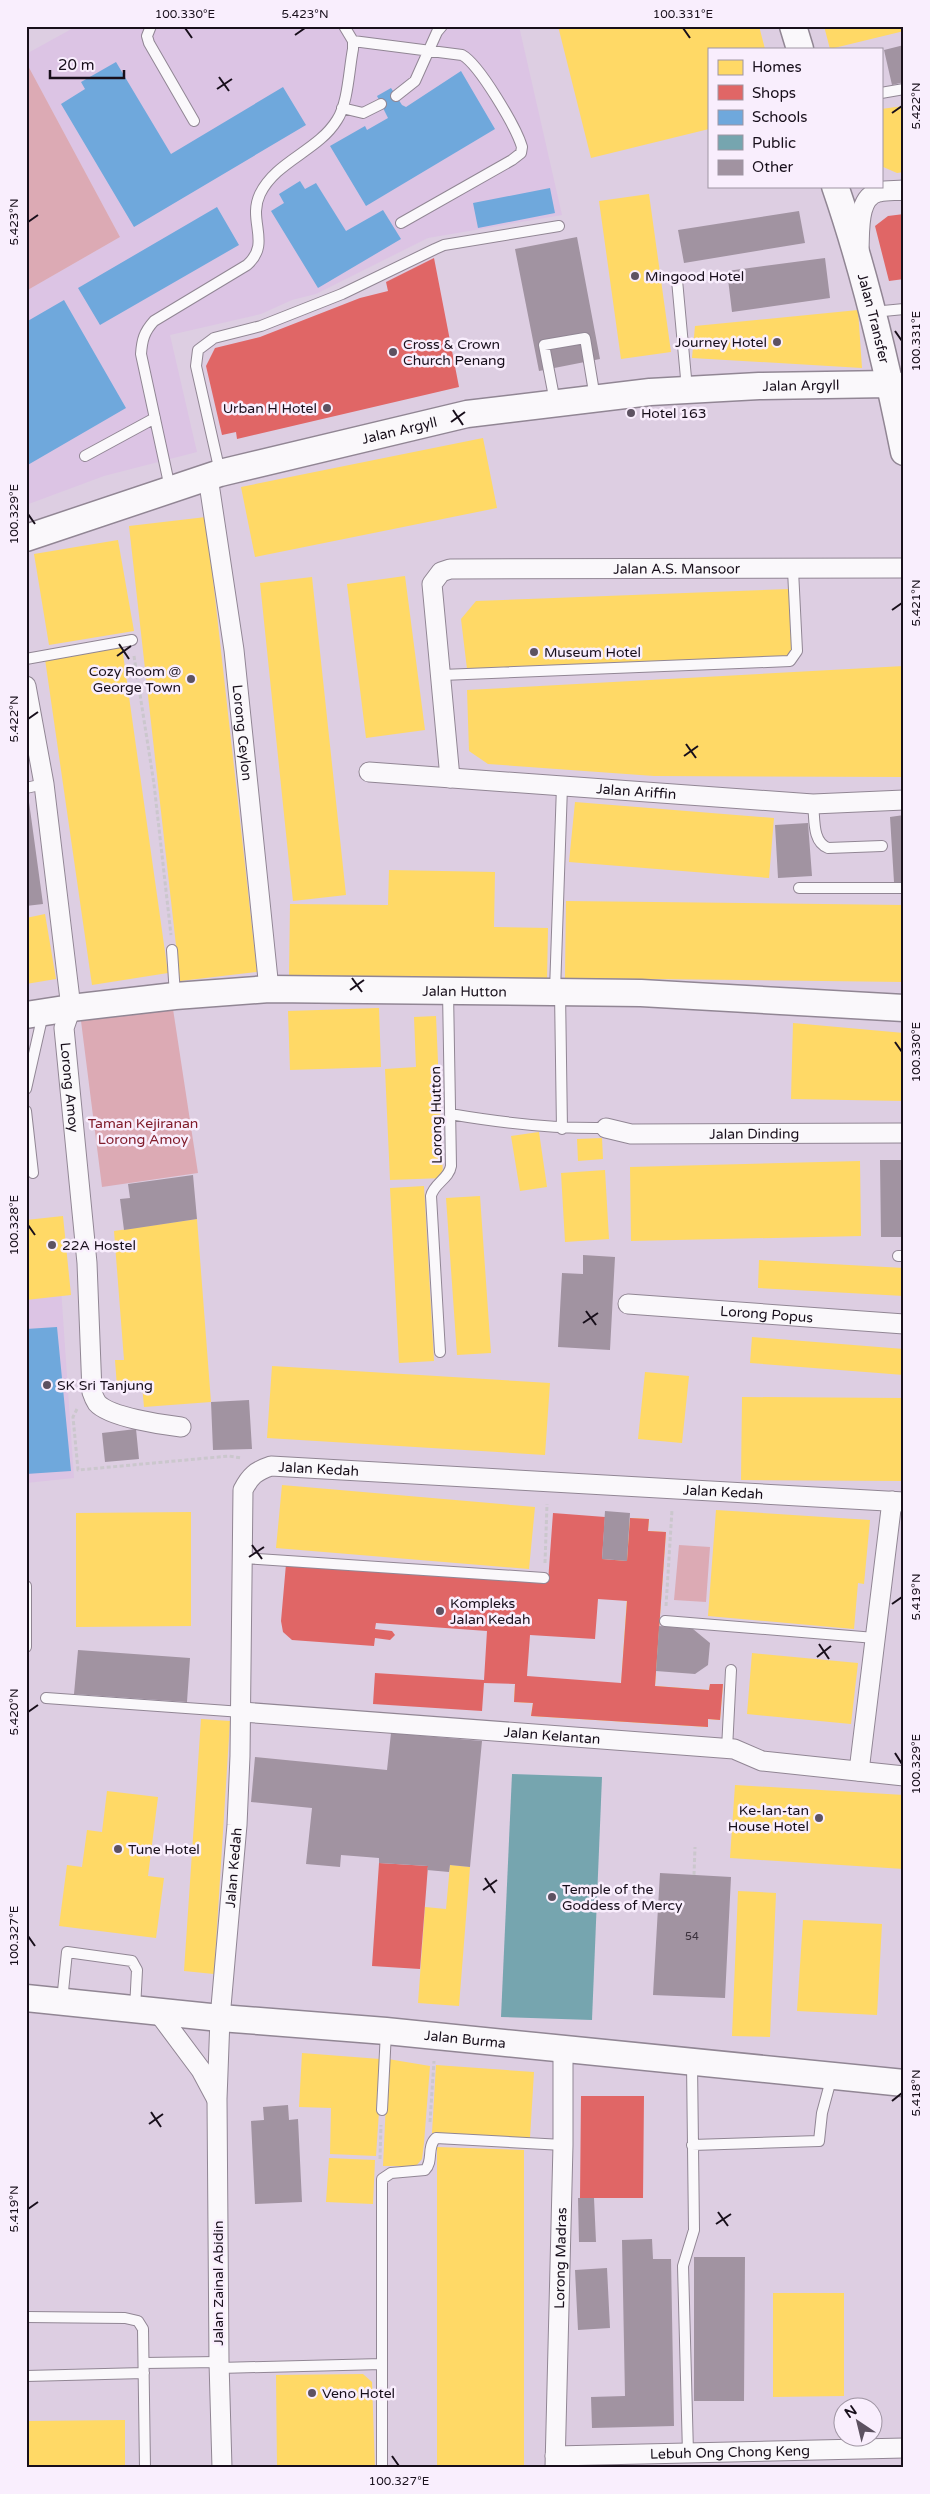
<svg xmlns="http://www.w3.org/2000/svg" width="930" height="2494" font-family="'Varela Round',sans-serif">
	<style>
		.built { fill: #dcc4e4 }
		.green { fill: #dcaab4 }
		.homes { fill: #ffd966 }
		.shops { fill: #e06666; fill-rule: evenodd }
		.schools { fill: #6fa8dc }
		.public { fill: #76a5af }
		.building { fill: #a193a1 }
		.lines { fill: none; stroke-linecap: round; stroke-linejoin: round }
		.lane-casing { stroke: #918694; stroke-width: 12 }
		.street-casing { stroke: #918694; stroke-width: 21 }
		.secondary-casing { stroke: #918694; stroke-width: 29 }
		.path { stroke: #cbc7cd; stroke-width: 3; stroke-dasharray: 4 2.5; stroke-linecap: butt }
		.lane { stroke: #faf8fb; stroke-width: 10 }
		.street { stroke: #faf8fb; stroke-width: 19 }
		.secondary { stroke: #faf8fb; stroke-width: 26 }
		.ticks { fill: none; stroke: #180f1b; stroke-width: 2 }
		.poi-dot { fill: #5d5261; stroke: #f9eefd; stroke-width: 2 }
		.labels { text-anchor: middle; stroke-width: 5; stroke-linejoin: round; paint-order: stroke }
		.number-label { font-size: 11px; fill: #3a303c }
		.poi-label { font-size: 14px; fill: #180f1b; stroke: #f9eefd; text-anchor: start }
		.street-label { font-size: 14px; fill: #180f1b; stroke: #f9eefd }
		.park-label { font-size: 14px; fill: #801c2a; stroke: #f9eefd }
		.neatline { fill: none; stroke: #180f1b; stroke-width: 2 }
		.ticks-label { font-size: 12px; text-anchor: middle; fill: #180f1b }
	</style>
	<rect width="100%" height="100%" fill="#ddcee2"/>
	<path class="built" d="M 77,26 L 519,26 L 562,215 L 428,238 L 316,294 L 292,300 L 261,314 L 170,335 L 197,452 L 104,476 L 26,505 L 26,291 L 120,237 L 26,62 L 26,54 Z
		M 61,1288 L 74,1478 L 26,1483 L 26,1291 Z"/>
	<path class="green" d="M 26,62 L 120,237 L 26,291 Z
		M 173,1009 L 198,1173 L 102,1187 L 81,1021 Z
		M 679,1545 L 710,1547 L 706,1602 L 674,1600 Z"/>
	<path class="homes" d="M 558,26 L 759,26 L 765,49 L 709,49 L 709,129 L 591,158 Z
		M 824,26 L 904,26 L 904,31 L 830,49 Z
		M 904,106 L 904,172 L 897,173 L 881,166 L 881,109 Z
		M 649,194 L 671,352 L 621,359 L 599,201 Z
		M 858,310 L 862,368 L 692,358 L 695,326 Z
		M 483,438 L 497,508 L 255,557 L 241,487 Z
		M 206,517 L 257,972 L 180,981 L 129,526 Z
		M 118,540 L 134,631 L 49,645 L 34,554 Z
		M 405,576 L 425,730 L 366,738 L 347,584 Z
		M 312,577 L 346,895 L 293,901 L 260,583 Z
		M 790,589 L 792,656 L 467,669 L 461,619 L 476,601 Z
		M 122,647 L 168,973 L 92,985 L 45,659 Z
		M 904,666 L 904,777 L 654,776 L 488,764 L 469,751 L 467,690 Z
		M 575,802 L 774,818 L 769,878 L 569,862 Z
		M 389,870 L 495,872 L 494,927 L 548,928 L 547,981 L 289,977 L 290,904 L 388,905 Z
		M 566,901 L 904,905 L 904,982 L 565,978 Z
		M 45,914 L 56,979 L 26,984 L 26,918 Z
		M 379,1008 L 381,1067 L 290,1070 L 288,1011 Z
		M 436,1016 L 443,1178 L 390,1180 L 385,1069 L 416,1067 L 414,1017 Z
		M 793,1023 L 904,1033 L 904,1101 L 791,1099 Z
		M 539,1132 L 547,1187 L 520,1191 L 511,1136 Z
		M 602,1138 L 603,1159 L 578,1161 L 577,1139 Z
		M 860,1161 L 861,1236 L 631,1241 L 630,1167 Z
		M 605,1170 L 609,1239 L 565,1242 L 561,1173 Z
		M 424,1186 L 434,1361 L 399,1363 L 390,1188 Z
		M 480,1196 L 491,1353 L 457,1355 L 446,1198 Z
		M 63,1216 L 71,1295 L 26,1300 L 26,1220 Z
		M 197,1219 L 211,1402 L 144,1407 L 142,1385 L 117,1387 L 115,1360 L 124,1360 L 114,1231 Z
		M 759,1260 L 904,1268 L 904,1296 L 758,1288 Z
		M 752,1337 L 904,1349 L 904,1375 L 750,1363 Z
		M 272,1366 L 550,1383 L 545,1455 L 267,1438 Z
		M 645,1372 L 689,1376 L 682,1443 L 638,1439 Z
		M 742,1397 L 904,1398 L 904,1481 L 741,1480 Z
		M 282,1485 L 535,1507 L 529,1569 L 276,1548 Z
		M 716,1510 L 870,1520 L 864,1584 L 858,1583 L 854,1629 L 708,1616 Z
		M 191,1512 L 191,1626 L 76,1627 L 76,1513 Z
		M 630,1518 L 649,1519 L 648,1531 L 666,1532 L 655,1686 L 709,1690 L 710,1684 L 723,1684 L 720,1720 L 708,1719 L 708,1727 L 531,1716 L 533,1703 L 514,1702 L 515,1684 L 530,1685 L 530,1681 L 621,1687 L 629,1566 L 608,1564 L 607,1578 L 595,1578 L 593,1594 L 585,1593 L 584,1607 L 551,1605 L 552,1589 L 558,1589 L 559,1575 L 554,1575 L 556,1552 L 560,1553 L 561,1539 L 556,1538 L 557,1522 L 588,1524 L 588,1537 L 596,1538 L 595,1559 L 627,1561 Z
		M 752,1653 L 858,1663 L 851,1724 L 747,1714 Z
		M 201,1719 L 230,1721 L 214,1974 L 184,1971 Z
		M 735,1785 L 904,1795 L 904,1869 L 730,1858 Z
		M 107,1791 L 158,1797 L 148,1876 L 164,1878 L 156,1938 L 59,1926 L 67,1865 L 82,1867 L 87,1830 L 102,1832 Z
		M 450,1865 L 470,1867 L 459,2006 L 418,2003 L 425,1907 L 446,1909 Z
		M 738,1891 L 776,1893 L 770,2037 L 732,2036 Z
		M 803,1920 L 882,1924 L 877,2015 L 797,2011 Z
		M 302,2053 L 380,2059 L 376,2111 L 379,2111 L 376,2156 L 330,2154 L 331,2108 L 299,2107 Z
		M 388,2059 L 430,2066 L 424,2143 L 422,2159 L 416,2166 L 383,2166 Z
		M 436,2065 L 534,2072 L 530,2138 L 432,2133 Z
		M 437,2147 L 524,2150 L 524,2468 L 437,2468 Z
		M 329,2158 L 375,2160 L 373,2204 L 326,2202 Z
		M 773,2293 L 844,2293 L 844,2396 L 773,2397 Z
		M 363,2374 L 372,2382 L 375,2468 L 277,2468 L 276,2375 Z
		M 125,2420 L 125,2468 L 26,2468 L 26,2421 Z"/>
	<path class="shops" d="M 904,214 L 904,279 L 889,281 L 875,226 L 888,216 Z
		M 434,258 L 459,387 L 237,439 L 236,432 L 222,435 L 206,366 L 215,348 L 260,337 L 360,298 L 388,291 L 386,282 Z
		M 553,1513 L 605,1517 L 602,1559 L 627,1561 L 630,1518 L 649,1519 L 648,1531 L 666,1532 L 655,1686 L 709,1690 L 710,1684 L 723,1684 L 720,1720 L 708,1719 L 708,1727 L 531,1716 L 533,1703 L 514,1702 L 515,1684 L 484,1683 L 482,1711 L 373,1704 L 375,1673 L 484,1680 L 487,1631 L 376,1623 L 375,1629 L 392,1631 L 395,1635 L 390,1640 L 375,1638 L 374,1646 L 292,1640 L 283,1632 L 281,1621 L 286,1564 L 548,1582 ZM 598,1599 L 627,1601 L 621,1683 L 527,1676 L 530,1635 L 595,1639 Z
		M 379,1863 L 428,1866 L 420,1969 L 372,1966 Z
		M 581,2096 L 644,2096 L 643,2198 L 580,2198 Z"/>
	<path class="schools" d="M 116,62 L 171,154 L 283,87 L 306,125 L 134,227 L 61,104 L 85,89 L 81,82 Z
		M 461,71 L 495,129 L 366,206 L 330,146 L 365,126 L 367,130 L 388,118 L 377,96 L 391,88 L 402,105 L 406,107 Z
		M 300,181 L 305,189 L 316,183 L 346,231 L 383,210 L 401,239 L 318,288 L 271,211 L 284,203 L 279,194 Z
		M 550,188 L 555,213 L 478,228 L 473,203 Z
		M 217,207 L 239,245 L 100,325 L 78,288 Z
		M 64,300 L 126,408 L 26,466 L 26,322 Z
		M 57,1327 L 71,1471 L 26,1474 L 26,1329 Z"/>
	<path class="public" d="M 512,1774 L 602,1777 L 592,2020 L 501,2017 Z"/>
	<path class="building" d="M 904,45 L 904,82 L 892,85 L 884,50 Z
		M 799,211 L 805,243 L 684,263 L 678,230 Z
		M 577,237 L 600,359 L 539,371 L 515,249 Z
		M 825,258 L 830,298 L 732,312 L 727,271 Z
		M 29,802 L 43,904 L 26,906 L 26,803 Z
		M 904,815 L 904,882 L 894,882 L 890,817 Z
		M 808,823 L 812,876 L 778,878 L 775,825 Z
		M 880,1160 L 904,1160 L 904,1237 L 881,1237 Z
		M 193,1175 L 197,1219 L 124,1230 L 120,1199 L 130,1198 L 128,1184 Z
		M 583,1255 L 615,1257 L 610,1350 L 558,1347 L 562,1273 L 583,1274 Z
		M 249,1400 L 252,1449 L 213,1450 L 211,1402 Z
		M 136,1429 L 139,1459 L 105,1462 L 102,1433 Z
		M 605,1511 L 630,1513 L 627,1561 L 602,1559 Z
		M 659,1626 L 693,1629 L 710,1643 L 708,1665 L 695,1674 L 656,1671 Z
		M 78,1650 L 190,1658 L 187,1702 L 74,1694 Z
		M 391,1733 L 482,1741 L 470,1867 L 450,1865 L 449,1872 L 427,1870 L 428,1866 L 379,1863 L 379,1858 L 341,1855 L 340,1867 L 306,1864 L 312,1808 L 251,1802 L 255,1757 L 387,1770 Z
		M 660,1873 L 731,1877 L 725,1998 L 653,1995 Z
		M 288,2105 L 289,2120 L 298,2119 L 302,2202 L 255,2204 L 251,2121 L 264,2120 L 263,2107 Z
		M 578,2198 L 594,2198 L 596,2242 L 579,2242 Z
		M 652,2239 L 653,2259 L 671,2259 L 674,2426 L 592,2428 L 591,2397 L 625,2396 L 622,2240 Z
		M 694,2257 L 745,2257 L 744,2401 L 694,2401 Z
		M 607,2268 L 610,2328 L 578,2330 L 575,2270 Z"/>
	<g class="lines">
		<g class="lane-casing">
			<path id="lane" d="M 151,26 L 147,36 L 149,43 L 194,121
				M 353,41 L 462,55 C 479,64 516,127 522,147 L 521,153 L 512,160 L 401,223
				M 881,93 L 904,89
				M 396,96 L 415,81 L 437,32 L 442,26
				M 342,108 L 363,113 L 381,104
				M 677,280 L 687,389
				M 873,312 L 904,309
				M 555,402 L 544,345 L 585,338 L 595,398
				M 85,456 L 155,418
				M 220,472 L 196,366 L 198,350 L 214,338 L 261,326 L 342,294 L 435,249 L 444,245 L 559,226
				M 170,488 L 141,354 C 142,340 144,332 154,321 L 247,265 C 272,243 247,221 260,194 C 276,161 318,151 337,120 C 348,104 349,69 353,49 L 353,41 L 344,26
				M 26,659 L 132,640
				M 442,675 L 790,661 L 797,651 L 793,570
				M 26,788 L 44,784
				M 813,804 C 815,819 812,842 828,848 L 882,846
				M 799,888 L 904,888
				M 172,950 L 175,995
				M 555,991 L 562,786
				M 560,992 L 562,1129
				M 26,1089 L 43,1014
				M 26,1111 L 33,1173
				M 450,1114 C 503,1123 553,1129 606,1128
				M 898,1256 L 904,1256
				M 440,1352 L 431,1196 C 434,1183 449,1179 451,1166 L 448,991
				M 243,1558 L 544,1578
				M 26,1586 L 26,1647
				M 665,1621 L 875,1638
				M 46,1698 L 242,1712
				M 727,1749 L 731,1670
				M 62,2001 L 67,1952 L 132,1961 L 137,1970 L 135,2009
				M 382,2110 L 386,2032
				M 692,2145 L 819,2141 L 822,2113 L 832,2076
				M 26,2317 L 125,2318 L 138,2321 L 143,2329 L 145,2468
				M 144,2363 L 219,2362
				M 219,2368 L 382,2364
				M 26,2376 L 144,2373
				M 688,2453 L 683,2266 L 694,2230 L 692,2063
				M 382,2468 L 382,2179 L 391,2173 L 425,2170 C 434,2161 426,2147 436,2138 L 563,2145"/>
		</g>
		<g class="street-casing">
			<g id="street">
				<path d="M 859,249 C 860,232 857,196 879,192 C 887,190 896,191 904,190"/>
				<path id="s1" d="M 208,477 L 234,650 L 269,989"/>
				<path id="s2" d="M 26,686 L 44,784 L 71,1008 L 64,1028 L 87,1263 L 92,1392 C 93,1395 95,1400 97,1403 C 109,1417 163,1425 181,1427"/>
				<path id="s3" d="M 369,772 L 813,804 L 904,800"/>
				<path id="s4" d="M 450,778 L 432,584 L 441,572 L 450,569 L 904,568"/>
				<path id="s5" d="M 606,1128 L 631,1134 L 904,1133"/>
				<path id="s6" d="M 628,1304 L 904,1324"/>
				<path id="s7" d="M 242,1712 L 734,1749 L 762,1761 L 904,1776"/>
				<path d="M 859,1771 L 892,1501"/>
				<path d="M 157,2011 L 201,2070 L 216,2098"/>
				<path id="s8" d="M 555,2456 L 904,2448"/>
				<path id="s9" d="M 222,2468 L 219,2362 L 217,2099 L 220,2018 L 237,1825 L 240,1756 L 243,1490 C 250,1476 256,1471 271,1466 L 904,1502"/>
				<path id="s10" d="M 555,2468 L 563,2145 L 563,2048"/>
			</g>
		</g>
		<g class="secondary-casing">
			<g id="secondary">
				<path d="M 793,26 L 800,49"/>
				<path id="s11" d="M 835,186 C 865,273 886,362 904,452"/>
				<path id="s12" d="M 26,538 L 220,473 L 467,414 L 650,392 L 759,386 L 890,384 L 904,387"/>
				<path id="s13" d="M 26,1015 L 71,1008 L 175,996 L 269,989 L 641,993 L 904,1008"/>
				<path id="s14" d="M 26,1998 L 220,2018 L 386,2031 L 904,2083"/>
			</g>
		</g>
		<path class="path" d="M 134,656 L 154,784 L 171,935
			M 77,1409 L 73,1417 L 78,1470 L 229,1456 L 241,1458
			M 545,1563 L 547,1504
			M 666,1606 L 672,1510
			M 694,1875 L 695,1847
			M 430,2122 L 434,2061
			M 380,2159 L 381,2125"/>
		<use href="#lane" class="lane"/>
		<use href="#street" class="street"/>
		<use href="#secondary" class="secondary"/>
	</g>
	<path class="ticks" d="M 185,28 L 192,38M 683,28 L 690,38M 295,35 L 305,28M 219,77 L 229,91M 217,89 L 232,79M 892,113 L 902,106M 28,222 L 38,215M 895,331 L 902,341M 453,410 L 463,425M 451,422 L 465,412M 28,514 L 35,524M 892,610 L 902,603M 119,644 L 129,659M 117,656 L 131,646M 28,719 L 38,712M 686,744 L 696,758M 684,756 L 698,746M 352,978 L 362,992M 350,990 L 364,980M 895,1042 L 902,1052M 28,1225 L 35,1235M 586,1311 L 596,1325M 583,1323 L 598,1313M 252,1545 L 262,1559M 249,1557 L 264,1547M 892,1604 L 902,1597M 819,1644 L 829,1659M 817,1657 L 831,1646M 28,1712 L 38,1705M 895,1753 L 902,1764M 485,1878 L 495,1893M 483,1890 L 497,1880M 28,1936 L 35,1946M 892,2101 L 902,2093M 151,2112 L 161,2127M 149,2124 L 163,2114M 28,2209 L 38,2202M 718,2212 L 728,2226M 716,2224 L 731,2214M 392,2456 L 399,2466"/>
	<g class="poi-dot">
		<circle cx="635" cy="276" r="5"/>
		<circle cx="777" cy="342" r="5"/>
		<circle cx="393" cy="352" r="5"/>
		<circle cx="327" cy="408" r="5"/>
		<circle cx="631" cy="413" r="5"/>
		<circle cx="534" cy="652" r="5"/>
		<circle cx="191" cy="679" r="5"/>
		<circle cx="52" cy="1245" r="5"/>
		<circle cx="47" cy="1385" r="5"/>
		<circle cx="440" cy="1611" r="5"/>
		<circle cx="819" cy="1818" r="5"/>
		<circle cx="118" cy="1849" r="5"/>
		<circle cx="552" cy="1897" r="5"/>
		<circle cx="312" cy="2393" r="5"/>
	</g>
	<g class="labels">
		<g class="number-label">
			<text x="692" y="1940">54</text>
		</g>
		<g class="poi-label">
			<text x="645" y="281">Mingood Hotel</text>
			<text x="767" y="347" text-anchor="end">Journey Hotel</text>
			<text x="403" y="349">Cross &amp; Crown<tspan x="403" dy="16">Church Penang</tspan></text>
			<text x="317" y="413" text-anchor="end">Urban H Hotel</text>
			<text x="641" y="418">Hotel 163</text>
			<text x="544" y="657">Museum Hotel</text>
			<text x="181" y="676" text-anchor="end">Cozy Room @<tspan x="181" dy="16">George Town</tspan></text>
			<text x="62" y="1250">22A Hostel</text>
			<text x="57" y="1390">SK Sri Tanjung</text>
			<text x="450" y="1608">Kompleks<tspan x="450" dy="16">Jalan Kedah</tspan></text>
			<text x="809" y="1815" text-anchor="end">Ke-lan-tan<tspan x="809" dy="16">House Hotel</tspan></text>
			<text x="128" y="1854">Tune Hotel</text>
			<text x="562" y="1894">Temple of the<tspan x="562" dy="16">Goddess of Mercy</tspan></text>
			<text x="322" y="2398">Veno Hotel</text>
		</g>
		<g class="street-label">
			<text dy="5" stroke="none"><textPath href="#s11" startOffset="138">Jalan Transfer</textPath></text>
			<text dy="5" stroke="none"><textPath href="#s12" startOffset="794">Jalan Argyll</textPath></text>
			<text dy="5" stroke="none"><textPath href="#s12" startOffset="389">Jalan Argyll</textPath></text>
			<text dy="5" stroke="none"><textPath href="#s4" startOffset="446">Jalan A.S. Mansoor</textPath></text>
			<text dy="5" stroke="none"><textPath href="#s1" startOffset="258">Lorong Ceylon</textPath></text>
			<text dy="5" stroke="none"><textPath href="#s3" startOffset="268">Jalan Ariffin</textPath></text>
			<text dy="5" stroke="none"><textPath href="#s13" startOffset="440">Jalan Hutton</textPath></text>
			<text dy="5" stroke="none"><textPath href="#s2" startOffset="406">Lorong Amoy</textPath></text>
			<text transform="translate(436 1115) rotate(-91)" y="5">Lorong Hutton</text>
			<text dy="5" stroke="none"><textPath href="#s5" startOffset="149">Jalan Dinding</textPath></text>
			<text dy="5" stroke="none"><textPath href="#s6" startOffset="139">Lorong Popus</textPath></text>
			<text dy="5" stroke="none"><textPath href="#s9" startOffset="1065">Jalan Kedah</textPath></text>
			<text dy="5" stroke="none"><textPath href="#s9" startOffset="1470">Jalan Kedah</textPath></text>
			<text dy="5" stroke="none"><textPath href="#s7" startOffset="311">Jalan Kelantan</textPath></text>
			<text dy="5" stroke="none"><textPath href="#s9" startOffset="601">Jalan Kedah</textPath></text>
			<text dy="5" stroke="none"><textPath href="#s14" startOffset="441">Jalan Burma</textPath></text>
			<text dy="5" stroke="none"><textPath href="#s10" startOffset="210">Lorong Madras</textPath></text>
			<text transform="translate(218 2283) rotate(-90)" y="5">Jalan Zainal Abidin</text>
			<text dy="5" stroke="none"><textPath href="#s8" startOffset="175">Lebuh Ong Chong Keng</textPath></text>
		</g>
		<g class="park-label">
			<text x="143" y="1128">Taman Kejiranan<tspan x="143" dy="16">Lorong Amoy</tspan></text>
		</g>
	</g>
	<rect width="930" height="2494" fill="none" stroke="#f9eefd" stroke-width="55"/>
	<rect x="708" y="48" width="175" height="140" fill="#f9eefd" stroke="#9f95a3"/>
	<rect x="718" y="60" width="25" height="15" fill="#ffd966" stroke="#9f95a3"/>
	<text x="752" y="72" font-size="15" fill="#180f1b">Homes</text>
	<rect x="718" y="85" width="25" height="15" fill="#e06666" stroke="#9f95a3"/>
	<text x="752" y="98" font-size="15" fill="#180f1b">Shops</text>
	<rect x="718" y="110" width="25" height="15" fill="#6fa8dc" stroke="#9f95a3"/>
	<text x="752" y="122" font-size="15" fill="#180f1b">Schools</text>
	<rect x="718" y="135" width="25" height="15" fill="#76a5af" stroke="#9f95a3"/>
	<text x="752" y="148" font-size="15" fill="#180f1b">Public</text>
	<rect x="718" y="160" width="25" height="15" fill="#a193a1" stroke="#9f95a3"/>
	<text x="752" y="172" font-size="15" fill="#180f1b">Other</text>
	<g transform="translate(858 2422) rotate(325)"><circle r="24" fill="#f9eefd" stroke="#9f95a3"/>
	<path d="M0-4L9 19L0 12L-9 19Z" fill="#5d5261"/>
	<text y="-8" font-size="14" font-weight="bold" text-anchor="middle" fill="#180f1b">N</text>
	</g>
	<path d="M50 70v8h74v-8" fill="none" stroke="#180f1b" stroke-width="2.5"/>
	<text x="58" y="70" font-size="15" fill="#180f1b" stroke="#f9eefd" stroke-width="4" paint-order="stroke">20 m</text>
	<rect x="28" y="28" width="874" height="2438" class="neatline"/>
	<g class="ticks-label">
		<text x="185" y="18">100.330°E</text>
		<text x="305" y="18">5.423°N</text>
		<text x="683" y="18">100.331°E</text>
		<text transform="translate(916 106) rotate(-90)" y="4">5.422°N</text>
		<text transform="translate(14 222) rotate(-90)" y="4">5.423°N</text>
		<text transform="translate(916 341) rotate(-90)" y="4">100.331°E</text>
		<text transform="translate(14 514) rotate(-90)" y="4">100.329°E</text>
		<text transform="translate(916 603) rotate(-90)" y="4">5.421°N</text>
		<text transform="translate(14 719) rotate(-90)" y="4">5.422°N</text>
		<text transform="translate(916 1052) rotate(-90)" y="4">100.330°E</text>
		<text transform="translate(14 1225) rotate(-90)" y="4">100.328°E</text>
		<text transform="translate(916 1597) rotate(-90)" y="4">5.419°N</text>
		<text transform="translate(14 1712) rotate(-90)" y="4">5.420°N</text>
		<text transform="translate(916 1764) rotate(-90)" y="4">100.329°E</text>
		<text transform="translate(14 1936) rotate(-90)" y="4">100.327°E</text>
		<text transform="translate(916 2093) rotate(-90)" y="4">5.418°N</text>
		<text transform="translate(14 2209) rotate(-90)" y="4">5.419°N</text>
		<text x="399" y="2485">100.327°E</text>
	</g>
</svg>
